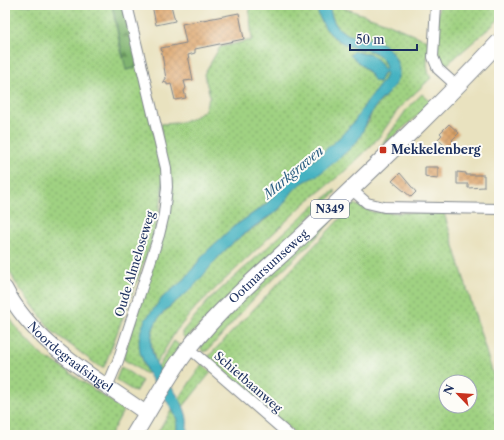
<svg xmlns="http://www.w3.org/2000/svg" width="504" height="440" font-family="'Libre Caslon Text',serif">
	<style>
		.grass { fill: url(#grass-dots); stroke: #5e8070; fill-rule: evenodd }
		.forest { fill: url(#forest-firs); stroke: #4e7267 }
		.water { fill: #44b2c1; stroke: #307090 }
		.building { fill: url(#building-cross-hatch) }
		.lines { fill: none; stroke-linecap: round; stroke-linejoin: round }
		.minor-casing { stroke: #82888e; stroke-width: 12 }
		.secondary-casing { stroke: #82888e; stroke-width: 16 }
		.primary-casing { stroke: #82888e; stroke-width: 18 }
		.minor { stroke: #fff; stroke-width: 10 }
		.secondary { stroke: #fff; stroke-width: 14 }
		.primary { stroke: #fff; stroke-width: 16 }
		.poi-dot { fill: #c8321e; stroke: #fdfcf7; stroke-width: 1.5 }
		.labels { text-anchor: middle; stroke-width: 4; stroke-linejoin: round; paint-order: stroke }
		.shield { fill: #fdfcf7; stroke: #5f6c8c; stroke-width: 1 }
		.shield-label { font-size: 11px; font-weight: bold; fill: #1b2f5e }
		.poi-label { font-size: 12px; font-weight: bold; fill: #1b2f5e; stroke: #fdfcf7; text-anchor: start }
		.street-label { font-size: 12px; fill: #1b2f5e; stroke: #fdfcf7 }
		.water-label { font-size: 13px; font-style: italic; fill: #295d81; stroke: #fdfcf7 }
	</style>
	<defs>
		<pattern id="grass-dots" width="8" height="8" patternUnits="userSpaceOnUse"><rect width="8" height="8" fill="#a0d282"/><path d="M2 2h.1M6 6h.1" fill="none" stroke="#82ab6e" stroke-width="1.8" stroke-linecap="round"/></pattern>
		<pattern id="forest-firs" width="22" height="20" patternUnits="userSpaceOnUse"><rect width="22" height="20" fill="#80b470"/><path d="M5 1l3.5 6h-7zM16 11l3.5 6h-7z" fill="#68935f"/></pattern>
		<pattern id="building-cross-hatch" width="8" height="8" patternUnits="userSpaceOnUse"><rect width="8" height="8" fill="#dba063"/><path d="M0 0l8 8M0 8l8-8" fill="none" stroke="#b18355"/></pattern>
	</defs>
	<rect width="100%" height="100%" fill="#fdfcf7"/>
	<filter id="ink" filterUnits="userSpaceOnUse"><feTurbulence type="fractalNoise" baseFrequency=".025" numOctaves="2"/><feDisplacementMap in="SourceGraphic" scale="8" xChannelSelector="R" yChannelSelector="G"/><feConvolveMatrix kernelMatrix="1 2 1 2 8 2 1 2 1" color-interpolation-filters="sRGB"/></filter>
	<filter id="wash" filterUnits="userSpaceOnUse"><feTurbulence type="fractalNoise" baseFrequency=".012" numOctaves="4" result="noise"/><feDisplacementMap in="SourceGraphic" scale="16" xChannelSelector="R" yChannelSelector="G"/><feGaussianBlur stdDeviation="0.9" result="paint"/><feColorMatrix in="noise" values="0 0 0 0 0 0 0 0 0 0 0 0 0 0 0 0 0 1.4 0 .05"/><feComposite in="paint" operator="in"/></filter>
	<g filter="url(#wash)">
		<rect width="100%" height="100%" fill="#e9e2bf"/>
		<path class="grass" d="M 5,5 L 112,5 L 121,51 L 127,70 L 139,67 L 163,176 L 161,201 L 155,233 L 104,367 L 101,367 L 97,365 L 52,331 L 15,282 L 5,261 Z
			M 249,5 L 316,5 C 319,22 330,36 345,44 C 361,53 380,44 386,68 L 384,69 L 379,61 L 358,51 L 357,62 L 362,65 L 370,74 L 383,76 L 383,73 L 386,72 L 386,75 L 383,81 L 366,103 L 354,122 L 339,139 L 308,165 L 293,175 L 265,205 L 232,228 L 205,253 L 184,280 L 163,297 L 145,320 L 143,363 L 147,372 L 146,374 L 123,359 L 165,223 L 161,124 L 177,123 L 191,119 L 204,111 L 210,96 L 204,74 L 220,47 L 252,40 Z
			M 329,5 L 335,5 L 387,23 L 430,42 C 428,54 424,66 431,78 L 400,107 L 379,137 L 370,147 L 345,171 L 304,204 L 196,307 L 176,331 L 156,364 L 152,348 L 151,340 L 153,329 L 158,318 L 175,302 L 186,293 L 217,258 L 232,243 L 279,210 L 292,192 L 300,184 L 319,174 L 338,158 L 369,121 L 372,111 L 395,85 L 399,70 L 396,60 L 392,52 L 345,34 C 335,27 331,17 329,5 Z
			M 439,5 L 499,5 L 499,19 L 493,25 L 444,67 C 431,55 438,21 439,5 Z
			M 422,94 L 432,103 L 379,149 L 407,109 Z
			M 335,190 L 335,193 L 187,338 L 185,338 L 182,335 L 182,332 L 208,301 L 308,211 Z
			M 345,202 C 324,236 290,260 263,289 C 244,308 227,330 208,350 L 203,352 L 200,346 L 230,311 Z
			M 354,204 L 373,212 L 444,213 L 499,394 L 499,435 L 296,435 L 208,357 ZM 446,382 L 470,382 L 470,406 L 446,406 Z
			M 5,311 C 14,325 38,358 54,362 L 112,402 L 123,411 L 110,435 L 5,435 Z
			M 174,341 L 182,347 L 163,376 L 158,367 Z
			M 202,364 L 211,372 L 183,407 L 179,399 Z
			M 121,367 L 142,381 L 135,392 L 116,380 Z
			M 172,409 L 177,420 L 177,435 L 156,435 Z"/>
		<path class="forest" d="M 112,5 L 126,5 L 139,67 L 126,70 Z"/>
		<path class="water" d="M 316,5 L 329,5 C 337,55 375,23 394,56 C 396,60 399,66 399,70 C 399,88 381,97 373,110 C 367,119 364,131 358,140 C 352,148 328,168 319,174 C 313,178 306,180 301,184 C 291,190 287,201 279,209 C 274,214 267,217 262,221 C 252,228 242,235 233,243 C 216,257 205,275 190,290 C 177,302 159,311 153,329 C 142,365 178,384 186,414 C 188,421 187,428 186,435 L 177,435 L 177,419 L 172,409 L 147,372 L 140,352 L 139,341 L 141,330 L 145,320 L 163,297 L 184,280 L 205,253 L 232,228 L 265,205 L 293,175 L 308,165 L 339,138 L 354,122 L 366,103 L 383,81 L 386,75 L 386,72 L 383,73 L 379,82 L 375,81 L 367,70 L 350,55 L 354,51 L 364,54 L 369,53 L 379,61 L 384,69 L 386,68 C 381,46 361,52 345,44 C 329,37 319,22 316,5 Z"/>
		<g id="blocks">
			<path class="building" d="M 152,5 L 171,5 L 175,21 L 156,25 Z
				M 239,13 L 244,39 L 195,49 L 195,53 L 188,55 L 193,80 L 184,81 L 186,88 L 184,91 L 186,98 L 175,100 L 171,84 L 167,85 L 167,83 L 162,82 L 166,79 L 161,48 L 186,43 L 182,24 Z
				M 449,124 L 459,133 L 452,140 L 455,144 L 449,150 L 438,139 L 442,135 L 440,133 Z
				M 425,167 L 438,167 L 438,179 L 429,178 L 429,177 L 425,176 Z
				M 457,172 L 466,173 L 466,175 L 484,175 L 484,187 L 468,188 L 468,184 L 457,184 Z
				M 400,173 L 416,192 L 411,197 L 392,181 Z"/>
		</g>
	</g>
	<g filter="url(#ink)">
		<use href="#blocks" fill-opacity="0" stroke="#82888e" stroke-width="1"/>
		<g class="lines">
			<g class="minor-casing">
				<path id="minor" d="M 436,5 L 433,57 L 438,69 L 458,87
					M 351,189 L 367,203 L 384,207 L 499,209
					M 189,348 L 289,435
					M 107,387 L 118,361 L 159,235 L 164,214 L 167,187 L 166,168 L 127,5"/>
			</g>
			<g class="secondary-casing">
				<g id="secondary">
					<path id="s1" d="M 5,288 C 35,346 96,377 147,414"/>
				</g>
			</g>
			<g class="primary-casing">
				<g id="primary">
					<path id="s2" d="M 134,435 C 152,406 168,375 189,348 C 222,306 264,271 303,235 C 369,172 436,110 499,42"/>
				</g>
			</g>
			<use href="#minor" class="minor"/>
			<use href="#secondary" class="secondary"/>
			<use href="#primary" class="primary"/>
		</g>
	</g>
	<rect class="poi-dot" x="379" y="146" width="8" height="8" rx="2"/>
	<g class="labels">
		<rect class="shield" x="311" y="200" width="38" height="18" rx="3"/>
		<g class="shield-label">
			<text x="330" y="213">N349</text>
		</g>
		<g class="poi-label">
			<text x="391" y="154">Mekkelenberg</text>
		</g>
		<g class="street-label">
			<text transform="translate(135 264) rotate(-73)" y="4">Oude Almeloseweg</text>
			<text dy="4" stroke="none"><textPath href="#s2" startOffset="217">Ootmarsumseweg</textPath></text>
			<text dy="4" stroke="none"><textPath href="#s1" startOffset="96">Noordegraafsingel</textPath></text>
			<text transform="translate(248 382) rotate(41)" y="4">Schietbaanweg</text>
		</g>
		<g class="water-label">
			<text transform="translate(293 172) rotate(-40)" y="5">Markgraven</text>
		</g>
	</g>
	<rect width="504" height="440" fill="none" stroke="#fdfcf7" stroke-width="20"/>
	<g transform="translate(458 394) rotate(295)"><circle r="19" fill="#fdfcf7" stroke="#a3aaba"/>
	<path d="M0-3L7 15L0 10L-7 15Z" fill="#c8321e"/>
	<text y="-6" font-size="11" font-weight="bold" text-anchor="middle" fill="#1b2f5e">N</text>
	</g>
	<path d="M350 44v6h67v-6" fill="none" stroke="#1b2f5e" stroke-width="2"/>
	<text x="356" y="44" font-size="12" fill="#1b2f5e" stroke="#fdfcf7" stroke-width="3" paint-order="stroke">50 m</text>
</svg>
